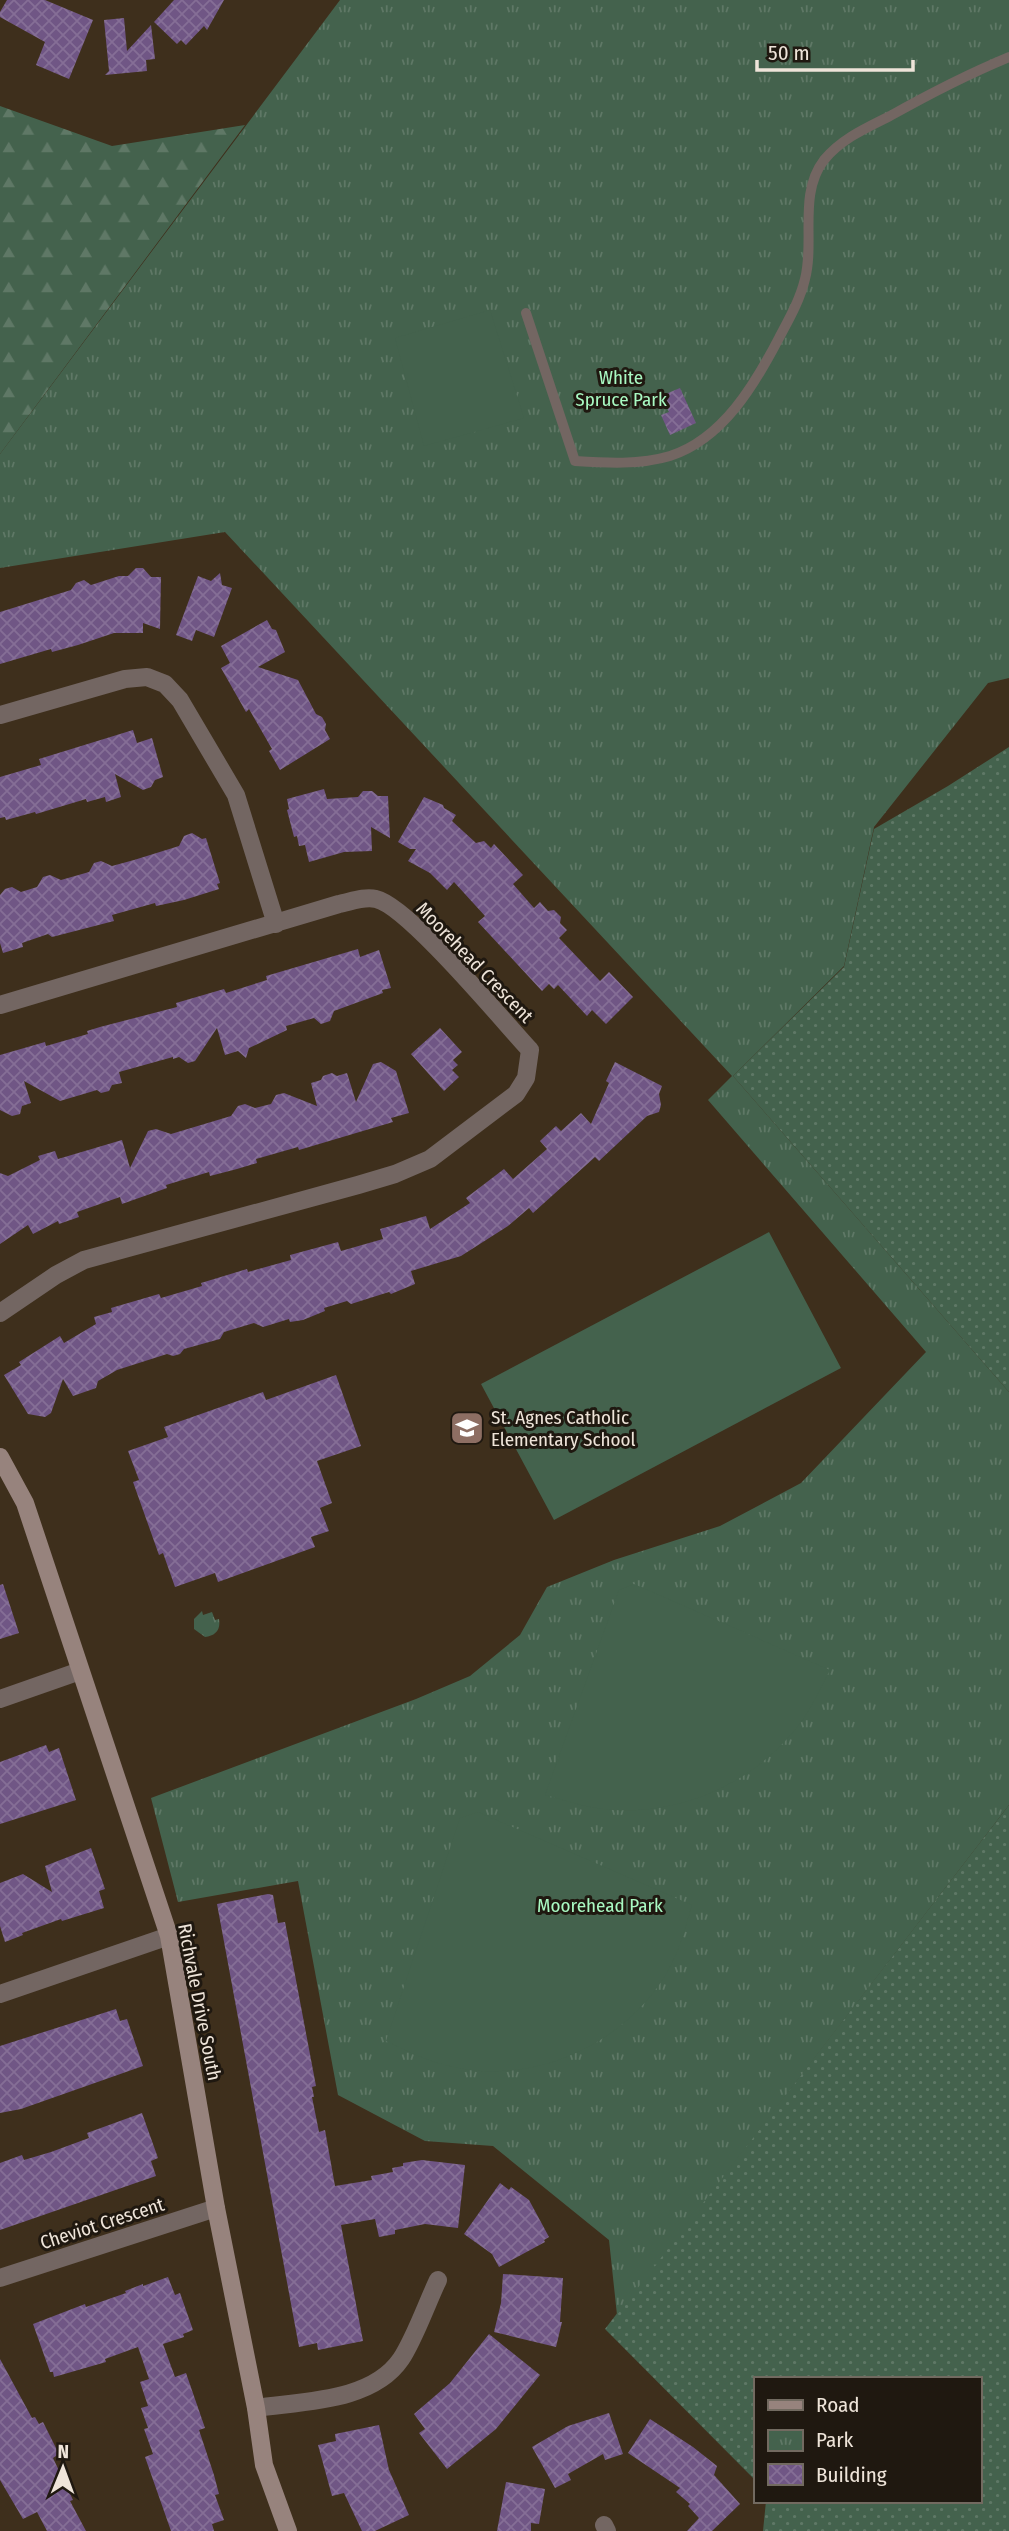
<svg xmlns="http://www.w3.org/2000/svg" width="1009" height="2531" font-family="'Fira Sans Condensed',sans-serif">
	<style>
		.grass { fill: url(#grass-dots) }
		.forest { fill: url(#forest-firs) }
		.park { fill: url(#park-tufts) }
		.pitch { fill: #44624d }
		.building { fill: url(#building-cross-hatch) }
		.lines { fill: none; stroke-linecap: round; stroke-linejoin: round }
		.lane { stroke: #736662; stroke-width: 10 }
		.street { stroke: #736662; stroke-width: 18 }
		.secondary { stroke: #97837d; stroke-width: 18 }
		.labels { text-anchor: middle; stroke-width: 6; stroke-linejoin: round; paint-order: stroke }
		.park-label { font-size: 19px; fill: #a9f9c2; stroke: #1f1810 }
		.street-label { font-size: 19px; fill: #eee4d9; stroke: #1f1810 }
		.poi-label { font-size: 19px; fill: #eee4d9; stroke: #1f1810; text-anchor: start }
	</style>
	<defs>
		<pattern id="grass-dots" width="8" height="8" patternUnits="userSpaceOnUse" patternTransform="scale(1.75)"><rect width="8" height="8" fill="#44624d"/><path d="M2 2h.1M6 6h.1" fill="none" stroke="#5f7866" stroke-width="1.8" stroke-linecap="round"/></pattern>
		<pattern id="forest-firs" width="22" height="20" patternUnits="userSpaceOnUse" patternTransform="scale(1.75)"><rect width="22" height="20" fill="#44624d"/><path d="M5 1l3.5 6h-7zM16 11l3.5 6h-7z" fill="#5f7866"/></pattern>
		<pattern id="park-tufts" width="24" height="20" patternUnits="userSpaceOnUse" patternTransform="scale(1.75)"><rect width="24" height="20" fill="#44624d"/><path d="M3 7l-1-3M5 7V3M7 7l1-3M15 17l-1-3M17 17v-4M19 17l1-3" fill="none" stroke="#5f7866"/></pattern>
		<pattern id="building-cross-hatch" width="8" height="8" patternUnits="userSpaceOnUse" patternTransform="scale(1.75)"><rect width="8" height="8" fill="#705685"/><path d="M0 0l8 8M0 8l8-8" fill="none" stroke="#856e96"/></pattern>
	</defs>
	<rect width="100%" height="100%" fill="#3e2f1c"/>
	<path class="grass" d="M 1009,747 L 1009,1392 L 733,1076 L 844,967 L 874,829 L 948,786 Z
		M 1009,1805 L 1009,2531 L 763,2531 L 766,2501 L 979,2501 L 979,2379 L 755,2379 L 755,2480 L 605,2329 Z"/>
	<path class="forest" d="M 0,106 L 112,146 L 245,125 L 0,454 Z"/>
	<path class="park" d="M 340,0 L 1009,0 L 1009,678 L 988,683 L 874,827 L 844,966 L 733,1076 L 1009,1392 L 1009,1805 L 617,2315 L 609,2240 L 493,2146 L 425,2141 L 338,2095 L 298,1881 L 178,1902 L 151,1798 L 416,1699 L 470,1676 L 520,1635 L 547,1587 L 614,1560 L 720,1526 L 801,1483 L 926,1352 L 708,1100 L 732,1076 L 225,532 L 0,568 L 0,454 Z
		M 202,1611 L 203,1615 L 212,1612 L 215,1620 L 219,1619 C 221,1630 215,1636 205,1637 L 194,1629 L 194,1619 Z"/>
	<path class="pitch" d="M 490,310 L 524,418 L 424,446 L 395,338 Z
		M 769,1232 L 841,1368 L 554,1520 L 481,1384 Z
		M 634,1584 L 830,1670 C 819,1691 809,1714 794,1731 C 750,1784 682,1814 614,1810 C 591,1809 567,1801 545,1795 L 619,1590 Z
		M 478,1812 L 692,1905 C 686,1925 681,1946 671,1965 C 631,2043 531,2089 445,2065 C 425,2060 405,2050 386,2041 L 460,1818 Z"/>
	<path class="building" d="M 7,0 L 45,0 L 93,20 L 69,79 L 36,65 L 45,42 L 0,17 L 0,12 Z
		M 174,0 L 224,0 L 207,30 L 204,26 L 186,45 L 181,40 L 177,44 L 154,22 Z
		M 124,18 L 127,51 L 151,25 L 155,59 L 146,60 L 147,71 L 105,75 L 109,71 L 104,20 Z
		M 680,388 L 696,423 L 670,435 L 661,415 L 669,412 L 661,396 Z
		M 136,568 L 143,568 L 151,577 L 161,577 L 160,629 L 143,623 L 143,633 L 114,633 L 78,645 L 52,652 L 51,649 L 0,664 L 0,612 L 71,590 L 76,583 L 84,580 L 91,585 L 119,576 L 128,576 Z
		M 220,573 L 222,585 L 232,588 L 214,637 L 196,630 L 192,641 L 176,635 L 198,576 L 211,581 Z
		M 267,620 L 272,629 L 276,630 L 285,652 L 258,667 L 298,680 L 316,714 L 322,717 L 326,724 L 325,730 L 330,739 L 280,770 L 269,751 L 272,749 L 249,709 L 246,712 L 221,668 L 230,663 L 221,646 Z
		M 133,730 L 137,743 L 152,738 L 163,777 L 155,780 L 151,787 L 143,790 L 115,774 L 121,797 L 106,802 L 105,797 L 87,802 L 86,799 L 36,814 L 35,812 L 6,820 L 5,817 L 0,818 L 0,777 L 41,765 L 39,759 Z
		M 324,789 L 327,799 L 358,797 L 363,791 L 372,791 L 378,796 L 388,796 L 390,838 L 371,827 L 372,851 L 344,852 L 309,862 L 305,845 L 299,846 L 297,836 L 294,837 L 287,810 L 289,809 L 287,799 Z
		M 424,797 L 443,805 L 444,808 L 456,815 L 452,821 L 476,843 L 484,841 L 491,848 L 494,844 L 523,875 L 513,884 L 534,908 L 540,902 L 548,911 L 554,910 L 561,917 L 560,923 L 567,930 L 559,938 L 600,981 L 609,972 L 633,997 L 606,1024 L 592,1010 L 587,1016 L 558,985 L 554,989 L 549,984 L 542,991 L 478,922 L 485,916 L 454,882 L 447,890 L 430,873 L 408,861 L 416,849 L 410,849 L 398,842 Z
		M 192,833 L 202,839 L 206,838 L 220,883 L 217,884 L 219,889 L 184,900 L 156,906 L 155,903 L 112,915 L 114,921 L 52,937 L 48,934 L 22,943 L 23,947 L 3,953 L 0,943 L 0,895 L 5,889 L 12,887 L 21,892 L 37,887 L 43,877 L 50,875 L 61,880 L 89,872 L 94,863 L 101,861 L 112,866 L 134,860 L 179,846 L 184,836 Z
		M 358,949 L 360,957 L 379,950 L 391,988 L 382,990 L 383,993 L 334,1011 L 330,1021 L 321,1024 L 314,1018 L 286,1026 L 287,1030 L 249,1048 L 246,1058 L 238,1051 L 225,1055 L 217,1028 L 195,1061 L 188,1063 L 179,1057 L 173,1059 L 173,1057 L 119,1072 L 122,1083 L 112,1085 L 109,1091 L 101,1093 L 97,1090 L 60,1101 L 24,1081 L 31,1103 L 22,1106 L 20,1114 L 12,1116 L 0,1110 L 0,1055 L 45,1042 L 46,1046 L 88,1034 L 87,1031 L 100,1027 L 177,1007 L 176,1003 L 224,989 L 226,993 L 267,980 L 266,976 Z
		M 440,1028 L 462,1052 L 453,1060 L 458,1065 L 452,1070 L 459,1077 L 444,1091 L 411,1054 Z
		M 381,1062 L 396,1071 L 409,1113 L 391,1118 L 393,1122 L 299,1150 L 298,1147 L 256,1159 L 257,1163 L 237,1169 L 210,1176 L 209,1172 L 166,1185 L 167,1188 L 122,1204 L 120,1197 L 77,1212 L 79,1217 L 59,1224 L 58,1221 L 33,1234 L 28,1225 L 0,1244 L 0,1173 L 8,1176 L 40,1160 L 38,1156 L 55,1151 L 58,1159 L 122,1140 L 130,1168 L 148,1131 L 156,1129 L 171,1134 L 231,1116 L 238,1106 L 245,1104 L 255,1108 L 271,1104 L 276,1095 L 284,1093 L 317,1106 L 311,1083 L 321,1080 L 323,1076 L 332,1073 L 337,1076 L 347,1073 L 356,1102 L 373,1064 Z
		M 615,1062 L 662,1086 L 659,1094 L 661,1105 L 659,1112 L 647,1116 L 599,1161 L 595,1157 L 533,1213 L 529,1208 L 508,1226 L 461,1256 L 411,1271 L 415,1284 L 391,1294 L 389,1292 L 351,1304 L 347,1301 L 324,1308 L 325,1311 L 303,1320 L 290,1322 L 289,1319 L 263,1327 L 254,1323 L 224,1332 L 220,1339 L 184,1349 L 180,1354 L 173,1356 L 167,1354 L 117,1370 L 98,1381 L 96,1388 L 73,1396 L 63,1379 L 51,1413 L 45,1417 L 28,1414 L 4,1375 L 21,1365 L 19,1362 L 60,1336 L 64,1343 L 96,1324 L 94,1317 L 112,1312 L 111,1308 L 159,1294 L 161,1298 L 202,1286 L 201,1283 L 247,1269 L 248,1272 L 291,1260 L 290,1255 L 338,1242 L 341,1251 L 383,1239 L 380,1229 L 426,1216 L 430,1229 L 470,1203 L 466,1198 L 504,1169 L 513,1179 L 547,1149 L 540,1141 L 556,1126 L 561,1131 L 581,1113 L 591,1124 L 609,1083 L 606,1081 Z
		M 336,1375 L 361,1446 L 317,1461 L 332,1503 L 320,1508 L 329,1531 L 311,1537 L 315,1547 L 218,1582 L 215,1573 L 175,1587 L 163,1553 L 159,1555 L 133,1482 L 139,1480 L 128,1451 L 168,1437 L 164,1427 L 263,1392 L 266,1400 Z
		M 3,1584 L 19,1633 L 0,1639 L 0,1585 Z
		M 46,1745 L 49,1752 L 59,1748 L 76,1800 L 0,1824 L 0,1762 Z
		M 91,1848 L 105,1889 L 99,1891 L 104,1908 L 62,1921 L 61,1919 L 22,1933 L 23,1935 L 5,1942 L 0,1926 L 0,1883 L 23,1874 L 52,1892 L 45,1866 Z
		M 268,1894 L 273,1895 L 278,1923 L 285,1922 L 316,2086 L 312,2087 L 314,2097 L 312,2097 L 319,2132 L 325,2130 L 335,2186 L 372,2180 L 371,2176 L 393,2172 L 392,2168 L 403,2166 L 403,2163 L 422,2160 L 465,2165 L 458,2228 L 425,2224 L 395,2230 L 395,2234 L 379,2237 L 375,2219 L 341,2225 L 363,2341 L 318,2350 L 317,2343 L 299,2347 L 217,1904 Z
		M 116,2009 L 120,2021 L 127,2019 L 143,2066 L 21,2109 L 0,2113 L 0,2046 Z
		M 142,2113 L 158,2158 L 151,2161 L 156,2176 L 0,2230 L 0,2163 L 22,2155 L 24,2160 L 51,2152 L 89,2138 L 87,2133 Z
		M 500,2183 L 509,2190 L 511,2187 L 529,2200 L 549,2237 L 544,2240 L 545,2242 L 499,2267 L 492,2254 L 464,2234 Z
		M 503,2274 L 563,2278 L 560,2322 L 562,2322 L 556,2347 L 494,2332 L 501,2303 Z
		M 168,2277 L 175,2295 L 180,2293 L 193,2330 L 183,2334 L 184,2337 L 163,2344 L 175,2377 L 186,2373 L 205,2428 L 199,2430 L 214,2475 L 219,2494 L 215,2495 L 224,2520 L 212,2524 L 214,2531 L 171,2531 L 145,2457 L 153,2454 L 144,2429 L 148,2428 L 141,2408 L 148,2406 L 140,2382 L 149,2379 L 138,2347 L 105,2359 L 106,2362 L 54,2377 L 53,2372 L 50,2372 L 33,2324 L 85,2304 L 86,2307 L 126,2293 L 125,2291 L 143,2284 L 143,2286 Z
		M 489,2334 L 540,2375 L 496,2429 L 447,2469 L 419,2433 L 425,2429 L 414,2414 L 450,2383 Z
		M 0,2359 L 32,2418 L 35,2417 L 39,2424 L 43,2422 L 59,2454 L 53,2458 L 73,2500 L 70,2501 L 86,2531 L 47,2531 L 37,2512 L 23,2519 L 0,2480 Z
		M 609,2413 L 623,2454 L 605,2460 L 603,2454 L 568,2474 L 571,2480 L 555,2488 L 532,2447 L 568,2426 Z
		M 650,2419 L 693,2447 L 717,2466 L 714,2475 L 740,2504 L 712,2531 L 687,2531 L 699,2518 L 688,2506 L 690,2504 L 676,2492 L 680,2488 L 628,2453 Z
		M 379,2425 L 389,2470 L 409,2515 L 375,2531 L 362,2531 L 344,2493 L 332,2496 L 318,2445 L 336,2441 L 335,2434 Z
		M 506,2482 L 545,2489 L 539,2524 L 531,2523 L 531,2531 L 497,2531 Z"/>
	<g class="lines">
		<path class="lane" d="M 526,313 L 575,461 C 606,463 640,465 670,456 C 723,439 755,384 779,338 C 789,319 800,300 805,279 C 815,241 798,194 824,160 C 841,139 866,128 890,116 C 929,94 968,74 1009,57"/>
		<path class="street" d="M 0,715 L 125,679 L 147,677 L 165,684 L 180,700 L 236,795 L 276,924
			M 0,1005 L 339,904 C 350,902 364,896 376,899 C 408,906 503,1021 530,1050 L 526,1078 L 516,1094 L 430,1159 L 395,1174 L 358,1185 L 84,1260 L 56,1275 L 0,1313
			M 0,1699 L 80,1671
			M 0,1994 L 169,1936
			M 0,2278 L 216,2208
			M 256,2408 C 302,2401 372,2402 401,2359 C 414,2340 427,2303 438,2280
			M 604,2525 L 607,2531"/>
		<path class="secondary" d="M 0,1457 L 25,1503 L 169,1936 L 216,2208 L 256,2408 L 264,2465 L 288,2531"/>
	</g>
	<defs>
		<g id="school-square" transform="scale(1.75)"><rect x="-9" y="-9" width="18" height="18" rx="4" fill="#8d6e63" stroke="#1f1810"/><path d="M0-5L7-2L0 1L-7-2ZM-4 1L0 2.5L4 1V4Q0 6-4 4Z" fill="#fff"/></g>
	</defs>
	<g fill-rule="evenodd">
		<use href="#school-square" x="467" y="1428"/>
	</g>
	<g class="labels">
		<g class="park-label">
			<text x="621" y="384">White<tspan x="621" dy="22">Spruce Park</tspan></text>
			<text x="600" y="1912">Moorehead Park</text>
		</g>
		<g class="street-label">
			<text transform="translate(475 962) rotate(46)" y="7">Moorehead Crescent</text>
			<text transform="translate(200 2002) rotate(79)" y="7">Richvale Drive South</text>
			<text transform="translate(102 2223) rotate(-18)" y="7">Cheviot Crescent</text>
		</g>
		<g class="poi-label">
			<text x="491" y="1424">St. Agnes Catholic<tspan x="491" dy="22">Elementary School</tspan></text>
		</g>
	</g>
	<rect x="754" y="2377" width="228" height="126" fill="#1f1810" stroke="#726a60" stroke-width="2"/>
	<rect x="768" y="2400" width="35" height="10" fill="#97837d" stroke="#726a60" stroke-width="2"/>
	<text x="816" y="2412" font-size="21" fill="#eee4d9">Road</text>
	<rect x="768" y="2430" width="35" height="21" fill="url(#park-tufts)" stroke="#726a60" stroke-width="2"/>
	<text x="816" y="2447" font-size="21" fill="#eee4d9">Park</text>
	<rect x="768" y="2464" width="35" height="21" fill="url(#building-cross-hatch)" stroke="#726a60" stroke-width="2"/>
	<text x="816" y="2482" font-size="21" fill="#eee4d9">Building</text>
	<g transform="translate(63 2468) rotate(1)" stroke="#1f1810" stroke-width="5" paint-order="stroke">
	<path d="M0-5L12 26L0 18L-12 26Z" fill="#eee4d9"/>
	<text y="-10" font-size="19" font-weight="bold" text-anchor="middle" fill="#eee4d9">N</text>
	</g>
	<path d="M757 60v10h156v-10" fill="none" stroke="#eee4d9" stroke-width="3.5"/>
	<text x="768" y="60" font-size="21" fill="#eee4d9" stroke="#1f1810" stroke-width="5" paint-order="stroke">50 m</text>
</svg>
